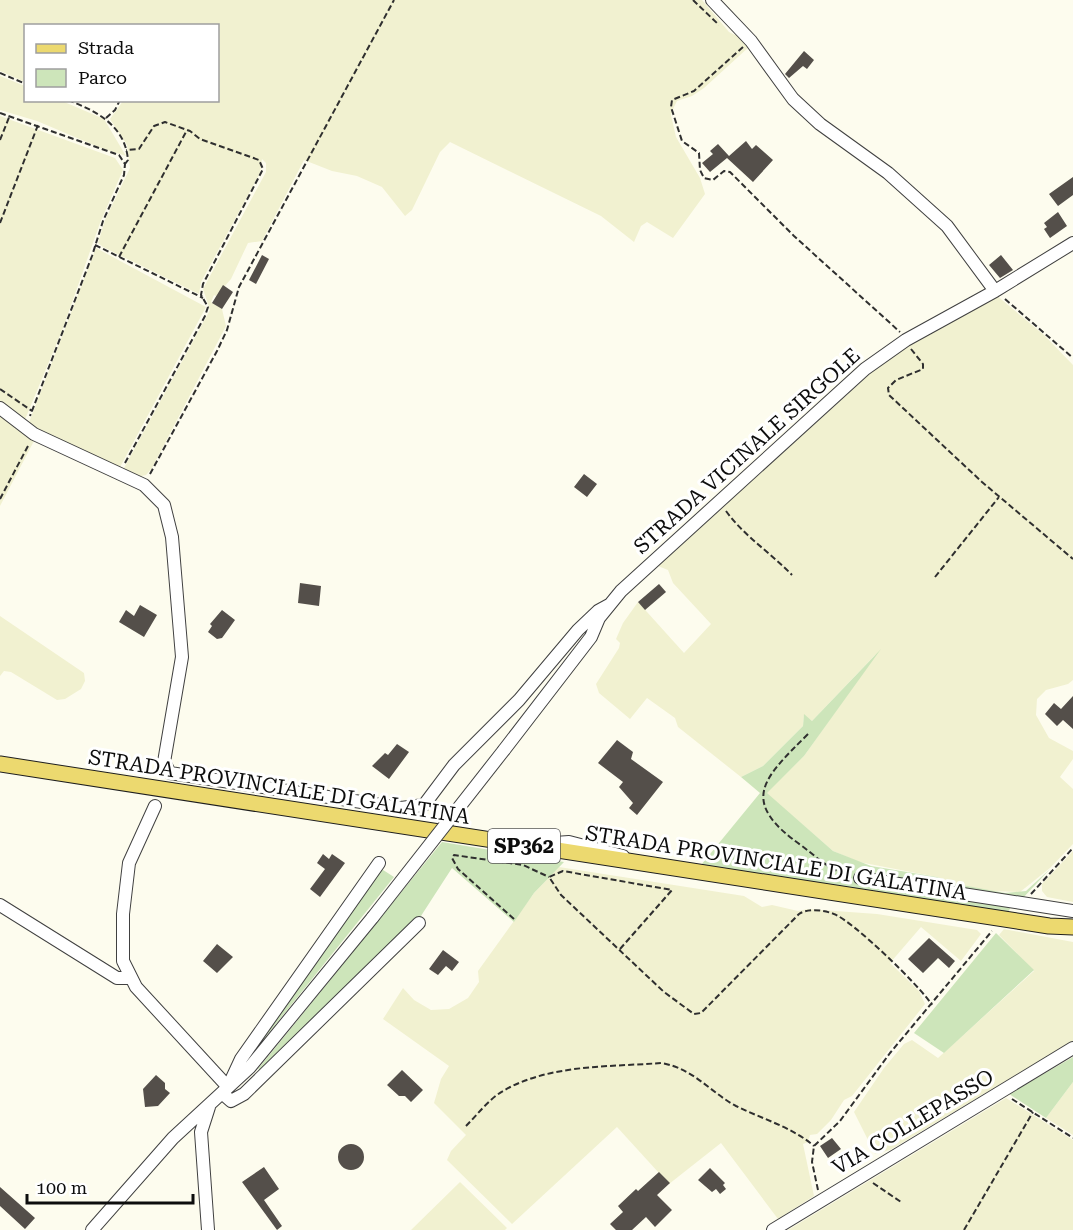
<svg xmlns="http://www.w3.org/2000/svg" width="1073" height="1230" font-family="'Roboto Serif',serif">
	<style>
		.farmland { fill: #f1f1d0 }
		.green { fill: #cde5ba }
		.building { fill: #544f4a }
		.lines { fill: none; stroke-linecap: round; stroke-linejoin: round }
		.minor-casing { stroke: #404040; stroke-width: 14 }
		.major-casing { stroke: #1e1e1e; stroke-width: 17 }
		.path { stroke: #2f2f2f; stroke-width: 2; stroke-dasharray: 6 3; stroke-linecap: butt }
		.minor { stroke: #fff; stroke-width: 12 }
		.major { stroke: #ecd96f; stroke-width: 15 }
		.minor-bridge-casing { stroke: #404040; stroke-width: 14; stroke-linecap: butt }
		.minor-bridge { stroke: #fff; stroke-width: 12 }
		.labels { text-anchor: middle; stroke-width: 6; stroke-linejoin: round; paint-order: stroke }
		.shield { fill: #fff; stroke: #565656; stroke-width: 1.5 }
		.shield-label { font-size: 20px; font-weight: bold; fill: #0d0d0d }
		.street-label { font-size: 21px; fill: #0d0d0d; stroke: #fff }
	</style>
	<rect width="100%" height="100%" fill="#fdfcee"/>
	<path class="farmland" d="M 0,0 L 702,0 L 729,32 L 735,35 L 738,33 L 750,46 L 704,88 L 692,96 L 677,101 L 674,107 L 671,115 L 676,137 L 700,178 L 705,194 L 673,238 L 647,222 L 641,226 L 634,242 L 601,216 L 450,142 L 440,152 L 412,210 L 405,216 L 382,187 L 357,176 L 332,171 L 304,160 L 262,241 L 248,243 L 231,279 L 216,296 L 214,295 L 211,302 L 222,309 L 226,326 L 152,468 L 146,475 L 137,477 L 123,471 L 124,468 L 210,310 L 203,289 L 266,172 L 266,163 L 262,159 L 260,173 L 201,282 L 199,294 L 103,247 L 98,243 L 105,220 L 130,168 L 127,145 L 110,119 L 123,101 L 218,100 L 218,26 L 26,26 L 25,82 L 0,71 Z
		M 0,76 L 25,86 L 26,100 L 62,101 L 104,119 L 126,156 L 101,148 L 37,121 L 0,110 Z
		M 0,116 L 115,158 L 123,170 L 100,223 L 63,328 L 24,422 L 0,404 Z
		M 96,248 L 206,307 L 119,469 L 28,425 Z
		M 996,295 L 1044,335 L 1073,365 L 1073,680 L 1068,684 L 1046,690 L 1037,699 L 1036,715 L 1049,738 L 1073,751 L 1073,759 L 1060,777 L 1073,789 L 1073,844 L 1050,868 L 1020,892 L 992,891 L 957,884 L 937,877 L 859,862 L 833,851 L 766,793 L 804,756 L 876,654 L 812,721 L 804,715 L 803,726 L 763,766 L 741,777 L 678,727 L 675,718 L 647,698 L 630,719 L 599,693 L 596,684 L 619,648 L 620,643 L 616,639 L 623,623 L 638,602 L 684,653 L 711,624 L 673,583 L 668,570 L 658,566 L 893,353 Z
		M 0,413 L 35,439 L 0,506 Z
		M 0,616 L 84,673 L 85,681 L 81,689 L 65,699 L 57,700 L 11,672 L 4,671 L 0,676 Z
		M 1073,851 L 1073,902 L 1047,897 L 1042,891 L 1042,884 Z
		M 559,867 L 744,896 L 762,907 L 772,905 L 798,911 L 808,909 L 877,914 L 977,930 L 981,934 L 961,961 L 921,927 L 890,963 L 919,991 L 925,1004 L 852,1096 L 844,1100 L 831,1120 L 817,1134 L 810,1135 L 808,1142 L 803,1144 L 814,1196 L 778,1219 L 721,1143 L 669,1184 L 617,1127 L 512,1224 L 447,1160 L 451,1151 L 466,1135 L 434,1103 L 441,1079 L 449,1066 L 383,1019 L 403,988 L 414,1000 L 431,1010 L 449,1009 L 468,998 L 479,982 L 478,971 L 534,893 Z
		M 1004,929 L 1073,942 L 1073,1041 L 890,1150 L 875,1154 L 854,1112 L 884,1068 L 904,1044 L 912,1040 L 938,1058 L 1034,971 L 999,935 Z
		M 1073,1082 L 1073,1135 L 1046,1118 Z
		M 1006,1098 L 1073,1140 L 1073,1230 L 788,1230 Z
		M 460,1182 L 507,1228 L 505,1230 L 411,1230 Z"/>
	<path class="green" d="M 881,649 L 804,756 L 767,793 L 833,851 L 871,866 L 937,877 L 957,884 L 1005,893 L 1026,891 L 1050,869 L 1022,899 L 857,873 L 854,876 L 856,880 L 1011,907 L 1008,912 L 701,865 L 760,793 L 741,777 L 763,766 L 803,726 L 804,714 L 812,721 Z
		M 442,842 L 564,862 L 534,893 L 514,922 L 452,868 L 419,919 L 260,1070 L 258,1069 Z
		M 380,868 L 394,877 L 251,1055 Z
		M 996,933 L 1034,970 L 944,1053 L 914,1033 Z
		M 1073,1057 L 1073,1082 L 1046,1118 L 1009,1094 Z"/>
	<path class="building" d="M 804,51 L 814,60 L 807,69 L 803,66 L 789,78 L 785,74 Z
		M 746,141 L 752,149 L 756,145 L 773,160 L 753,182 L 727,158 L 710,172 L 702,163 L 713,154 L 710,151 L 718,144 L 729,156 Z
		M 1073,177 L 1073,195 L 1058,206 L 1049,194 Z
		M 1058,212 L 1067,226 L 1050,238 L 1044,229 L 1047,227 L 1044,223 Z
		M 262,255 L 269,259 L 256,284 L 249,280 Z
		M 1001,255 L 1013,270 L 1000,278 L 989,265 Z
		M 223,285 L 233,292 L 222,309 L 212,303 Z
		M 584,474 L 597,484 L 587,497 L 574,487 Z
		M 300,583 L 321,586 L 319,606 L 298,603 Z
		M 659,584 L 666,592 L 645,610 L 638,602 Z
		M 140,605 L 157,615 L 144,637 L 119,622 L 126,610 L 134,616 Z
		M 222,610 L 235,620 L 222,638 L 217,639 L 208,632 L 212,626 L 210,624 Z
		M 1073,696 L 1073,729 L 1063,720 L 1057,726 L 1045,714 L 1054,703 L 1061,709 Z
		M 617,740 L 633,752 L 631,759 L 663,782 L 637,815 L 629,808 L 633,803 L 619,787 L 623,782 L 598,763 Z
		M 397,744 L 409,752 L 389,779 L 372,766 L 385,753 L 388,755 Z
		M 323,854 L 329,859 L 332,854 L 345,863 L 320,897 L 310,889 L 325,869 L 317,863 Z
		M 929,938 L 955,961 L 949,968 L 938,958 L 923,973 L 908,959 Z
		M 217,944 L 233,957 L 217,973 L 203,961 Z
		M 443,950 L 459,962 L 452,971 L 446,966 L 438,975 L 429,969 Z
		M 402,1070 L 423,1090 L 411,1102 L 405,1096 L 399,1096 L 387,1085 Z
		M 156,1075 L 165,1083 L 165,1089 L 170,1093 L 158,1106 L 145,1107 L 143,1089 Z
		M 832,1138 L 841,1149 L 828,1158 L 820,1146 Z
		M338 1157a13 13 0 1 1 26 0a13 13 0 1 1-26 0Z
		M 264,1167 L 279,1189 L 264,1200 L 282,1226 L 277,1230 L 242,1182 Z
		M 710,1168 L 725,1183 L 723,1185 L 726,1189 L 720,1194 L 716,1189 L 712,1192 L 698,1180 Z
		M 659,1172 L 670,1183 L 657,1195 L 672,1210 L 655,1227 L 646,1217 L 632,1230 L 616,1230 L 610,1224 L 623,1212 L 618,1206 L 636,1189 L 638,1191 Z
		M 0,1187 L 35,1218 L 25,1229 L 0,1206 Z"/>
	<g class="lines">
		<g class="minor-casing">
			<path id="minor" d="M 712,0 L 751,41 L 793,99 L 820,124 L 888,173 L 947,226 L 995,291
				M 0,408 L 34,434 L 144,485 L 164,505 L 172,537 L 182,657 L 164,762 L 170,773 L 401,808 L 424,805 L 454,765 L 519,700 L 578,630 L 598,611 L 609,605
				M 504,750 L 591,637 L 599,618 L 621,591 L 865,369 L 906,340 L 995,291 L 1073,243
				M 155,806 L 129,863 L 123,914 L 123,961 L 136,987 L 228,1087 L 241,1059 L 379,863
				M 541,844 L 569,842 L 623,856
				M 860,878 L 1073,911
				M 0,905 L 117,978 L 130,978
				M 222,1093 L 231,1101 L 244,1094 L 419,923
				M 92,1230 L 173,1138 L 250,1067 L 373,917
				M 208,1230 L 201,1132 L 209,1107
				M 773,1230 L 1073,1048"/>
		</g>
		<g class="major-casing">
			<path id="major" d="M 0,764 L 1049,926 L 1073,927"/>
		</g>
		<path class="path" d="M 693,0 L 719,25
			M 743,47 L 694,91 L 672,100 L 671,107 L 682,141 L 699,153 L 700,170 L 704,178 L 713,180 L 724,171 L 730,172 L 794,236 L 900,332
			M 0,73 L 26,84
			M 68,100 C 96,111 125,125 128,160 L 125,164
			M 0,113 L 119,155 L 125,164 L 124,175 L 103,221 L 92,256 L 30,416
			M 106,118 L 115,110 L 120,100
			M 0,140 L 10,115
			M 0,223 L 38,125
			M 95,245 L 203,298
			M 119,257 L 187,130
			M 1005,299 L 1073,358
			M 911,349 L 923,364 L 923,369 L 896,380 L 888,388 L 889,395 L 982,482 L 1073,559
			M 0,389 L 32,411
			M 125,463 L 205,316 L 208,307 L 201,295 L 203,284 L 263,169 L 259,160 L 200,139 L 190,131 L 165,122 L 154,126 L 139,149 L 126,150
			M 150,474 L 217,351 L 227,330 L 239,287 L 394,0
			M 0,499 L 29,444
			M 726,511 C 744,536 771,553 792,575
			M 935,577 L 999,497
			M 808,734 C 763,779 738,801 802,846 C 817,857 830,871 849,875
			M 1031,894 L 1073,848
			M 514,919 L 458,869 L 452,858 L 454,855 L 523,865 L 549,877
			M 620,949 L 672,890 L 563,871 L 549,877 L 561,895 L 664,992 L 694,1014 L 701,1013 L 799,914 C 808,908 824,910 834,914 C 853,921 921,987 932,1005
			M 1012,1099 L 1073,1138
			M 466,1126 C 477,1115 489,1099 503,1091 C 549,1064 610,1067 661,1063 C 693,1068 710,1092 736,1106 C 762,1119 792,1127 814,1146
			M 873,1183 L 901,1202
			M 818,1190 L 812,1162 L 814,1146 L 840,1121 L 890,1053 L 992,931
			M 964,1230 L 1033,1112"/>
		<use href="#minor" class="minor"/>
		<use href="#major" class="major"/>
		<g class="minor-bridge-casing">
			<path id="minor-bridge" d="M 373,917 L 504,750"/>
		</g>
		<use href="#minor-bridge" class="minor-bridge"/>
	</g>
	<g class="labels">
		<rect class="shield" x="488" y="829" width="72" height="34" rx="4.5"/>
		<g class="shield-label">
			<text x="524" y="853">SP362</text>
		</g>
		<g class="street-label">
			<text transform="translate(747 451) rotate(-42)" y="7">STRADA VICINALE SIRGOLE</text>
			<text transform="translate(279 787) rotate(9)" y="7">STRADA PROVINCIALE DI GALATINA</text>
			<text transform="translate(776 863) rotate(9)" y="7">STRADA PROVINCIALE DI GALATINA</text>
			<text transform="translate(913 1122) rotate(-31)" y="7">VIA COLLEPASSO</text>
		</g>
	</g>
	<rect x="24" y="24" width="195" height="78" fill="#ffffff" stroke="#9e9e9e" stroke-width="1.5"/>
	<rect x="36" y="44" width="30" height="9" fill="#ecd96f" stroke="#9e9e9e" stroke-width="1.5"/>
	<text x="78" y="54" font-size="18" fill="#0d0d0d">Strada</text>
	<rect x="36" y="69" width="30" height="18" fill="#cde5ba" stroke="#9e9e9e" stroke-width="1.5"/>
	<text x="78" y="84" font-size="18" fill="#0d0d0d">Parco</text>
	<path d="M27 1194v9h166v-9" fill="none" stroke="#0d0d0d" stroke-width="3"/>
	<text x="36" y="1194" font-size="18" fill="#0d0d0d" stroke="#ffffff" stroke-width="4.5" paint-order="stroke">100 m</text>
</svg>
